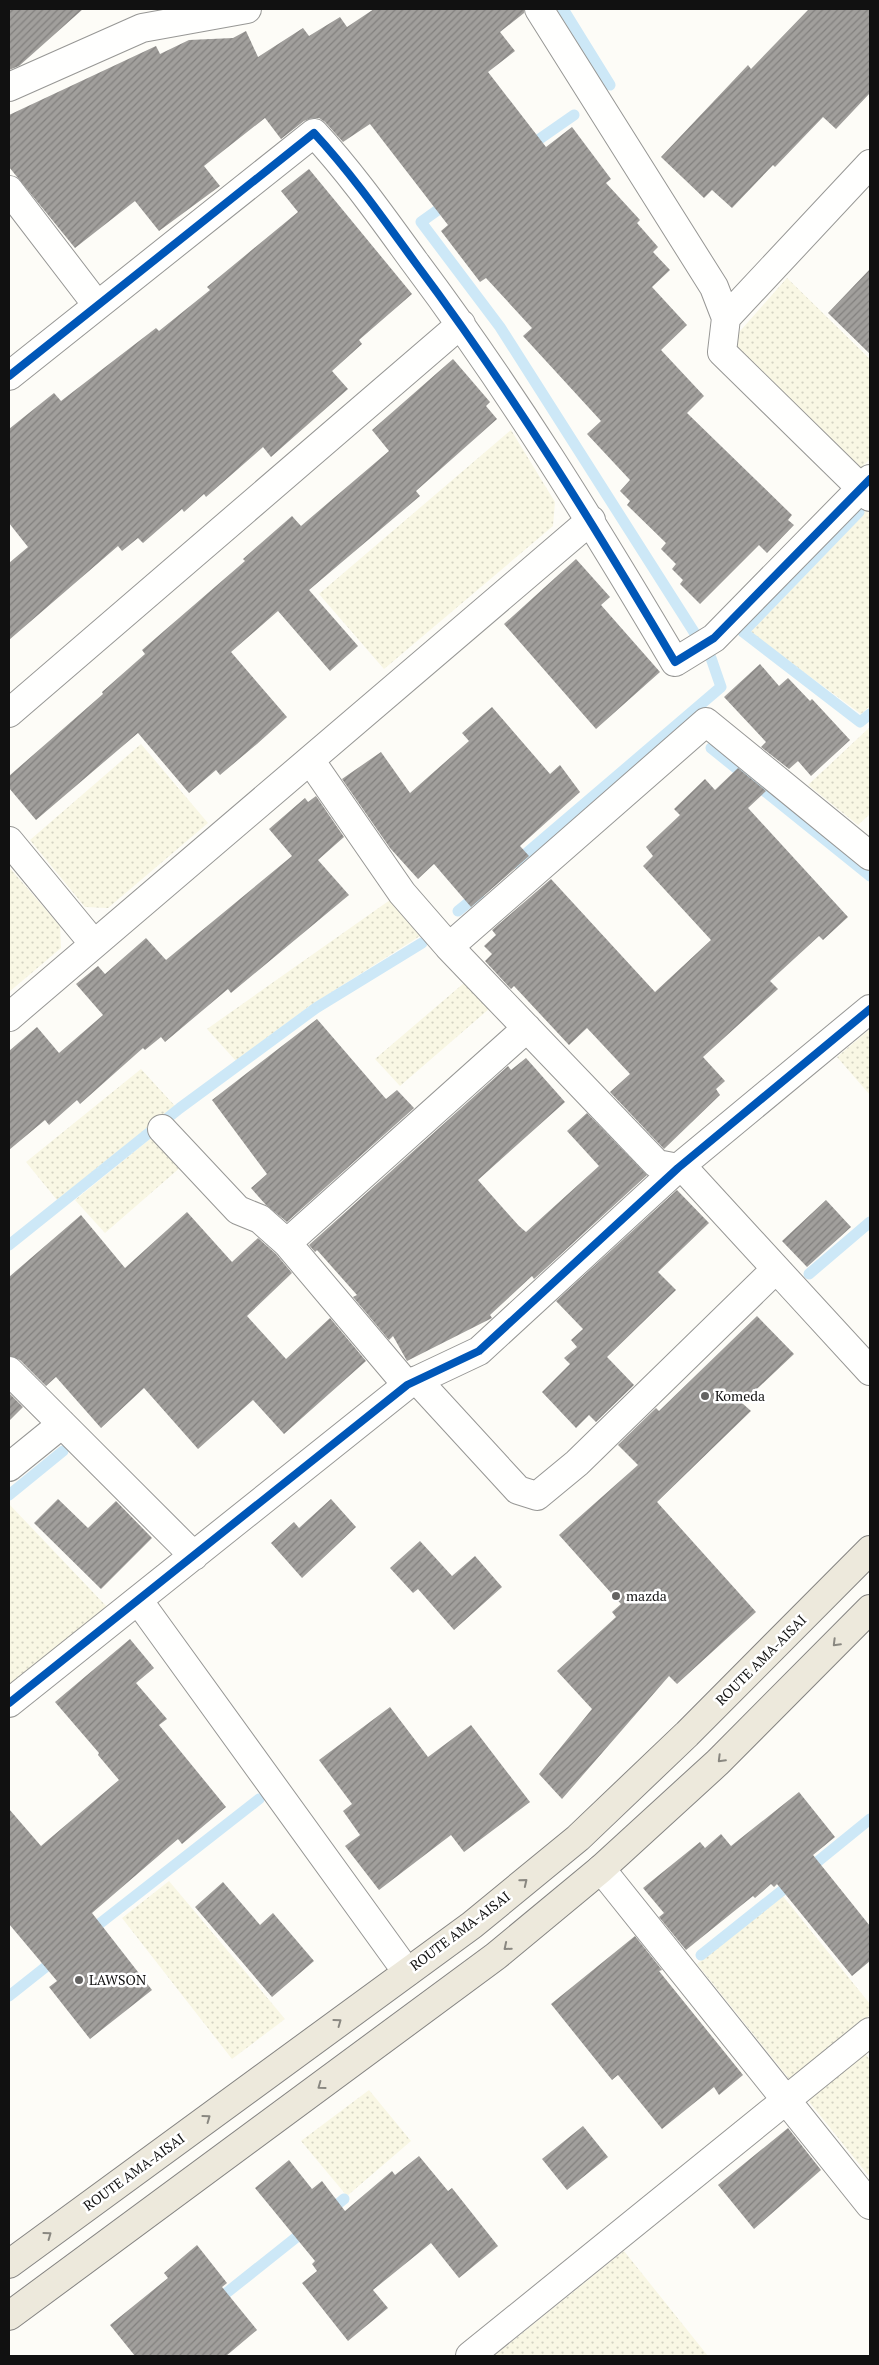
<svg xmlns="http://www.w3.org/2000/svg" width="879" height="2365" font-family="'PT Serif',serif">
	<style>
		.farmland { fill: url(#farmland-dots) }
		.lines { fill: none; stroke-linecap: round; stroke-linejoin: round }
		.stream { stroke: #cde8f7; stroke-width: 11 }
		.building { fill: url(#building-hatch) }
		.minor-casing { stroke: #979795; stroke-width: 30 }
		.major-casing { stroke: #858482; stroke-width: 30 }
		.minor { stroke: #fffffe; stroke-width: 28 }
		.major { stroke: #ede9dc; stroke-width: 28 }
		.cycleway-casing { stroke: #fff; stroke-width: 11 }
		.cycleway { stroke: #0057b8; stroke-width: 8 }
		.oneway { stroke: #8a8881 }
		.poi-dot { fill: #646362; stroke: #fff; stroke-width: 2 }
		.labels { text-anchor: middle; stroke-width: 5; stroke-linejoin: round; paint-order: stroke }
		.poi-label { font-size: 14px; fill: #111; stroke: #fff; text-anchor: start }
		.street-label { font-size: 14px; fill: #111; stroke: #fff }
	</style>
	<defs>
		<pattern id="farmland-dots" width="8" height="8" patternUnits="userSpaceOnUse" patternTransform="scale(1.25)"><rect width="8" height="8" fill="#f9f7e4"/><path d="M2 2h.1M6 6h.1" fill="none" stroke="#d4d3c3" stroke-width="1.8" stroke-linecap="round"/></pattern>
		<pattern id="building-hatch" width="6" height="6" patternUnits="userSpaceOnUse" patternTransform="scale(1.25)"><rect width="6" height="6" fill="#a19f9c"/><path d="M-1 1l2-2M0 6l6-6M5 7l2-2" fill="none" stroke="#82807e"/></pattern>
	</defs>
	<rect width="100%" height="100%" fill="#fdfcf7"/>
	<path class="farmland" d="M 787,278 L 870,359 L 870,459 L 862,467 L 853,465 L 736,348 L 733,339 Z
		M 511,430 L 555,502 L 553,526 L 384,669 L 319,594 Z
		M 866,510 L 870,514 L 870,706 L 861,714 L 749,632 Z
		M 870,727 L 870,814 L 858,825 L 808,785 Z
		M 141,744 L 208,823 L 108,908 L 85,907 L 30,840 Z
		M 9,867 L 60,926 L 61,948 L 9,992 Z
		M 390,900 L 420,936 L 308,1007 L 236,1061 L 207,1029 Z
		M 464,983 L 489,1009 L 400,1086 L 375,1059 Z
		M 870,1029 L 870,1095 L 837,1057 Z
		M 141,1069 L 175,1106 L 57,1200 L 26,1162 Z
		M 155,1135 L 182,1166 L 105,1233 L 75,1200 Z
		M 9,1504 L 109,1609 L 9,1688 Z
		M 169,1881 L 285,2019 L 232,2059 L 122,1918 Z
		M 782,1895 L 870,2004 L 870,2015 L 790,2080 L 697,1964 Z
		M 865,2053 L 870,2060 L 870,2174 L 868,2175 L 810,2103 L 809,2097 Z
		M 369,2090 L 411,2141 L 347,2196 L 301,2141 Z
		M 624,2251 L 708,2356 L 494,2356 Z"/>
	<g class="lines">
		<path class="stream" d="M 563,9 L 610,85
			M 528,147 L 574,115
			M 449,202 L 421,222 L 500,327 L 694,632
			M 859,512 L 743,632 L 860,722 L 870,714
			M 711,748 L 870,876
			M 515,863 L 721,687 L 711,658
			M 458,911 L 479,894
			M 9,1245 L 180,1108 L 316,1008 L 422,943
			M 809,1274 L 870,1222
			M 9,1495 L 63,1451
			M 806,1871 L 870,1819
			M 89,1932 L 259,1799
			M 701,1955 L 794,1881
			M 9,1996 L 57,1958
			M 328,2212 L 344,2199
			M 215,2302 L 308,2228"/>
	</g>
	<path class="building" d="M 9,9 L 83,9 L 19,66 L 9,70 Z
		M 374,9 L 524,9 L 524,13 L 500,32 L 515,51 L 488,72 L 546,147 L 572,127 L 611,179 L 606,183 L 640,220 L 637,223 L 658,247 L 653,252 L 670,270 L 652,287 L 687,325 L 661,350 L 704,396 L 687,413 L 792,515 L 788,520 L 794,525 L 767,553 L 759,545 L 700,604 L 680,584 L 683,580 L 672,569 L 676,564 L 661,549 L 666,543 L 627,505 L 630,501 L 620,491 L 630,480 L 587,434 L 601,421 L 523,336 L 532,328 L 486,278 L 480,282 L 441,231 L 448,225 L 370,124 L 343,142 L 325,122 L 319,118 L 312,118 L 304,121 L 281,139 L 265,118 L 204,166 L 220,186 L 159,231 L 135,201 L 75,248 L 9,167 L 9,115 L 156,46 L 160,54 L 189,40 L 233,38 L 246,31 L 258,57 L 303,28 L 309,36 L 340,17 L 347,27 Z
		M 809,9 L 870,9 L 870,93 L 836,129 L 823,117 L 775,167 L 773,165 L 732,208 L 712,190 L 704,198 L 661,157 L 748,65 L 751,69 Z
		M 309,169 L 412,294 L 359,340 L 362,344 L 332,371 L 348,389 L 271,457 L 263,447 L 206,497 L 204,494 L 184,512 L 182,509 L 143,543 L 138,538 L 122,551 L 118,546 L 9,640 L 9,563 L 28,547 L 9,523 L 9,429 L 54,393 L 61,401 L 156,328 L 159,331 L 210,290 L 207,287 L 298,212 L 281,191 Z
		M 870,269 L 870,354 L 828,313 Z
		M 453,359 L 490,402 L 486,406 L 497,419 L 416,491 L 420,496 L 309,590 L 358,646 L 330,671 L 278,611 L 231,652 L 287,717 L 257,744 L 220,775 L 216,770 L 189,793 L 138,733 L 36,820 L 9,788 L 9,776 L 103,694 L 102,692 L 145,654 L 142,650 L 245,561 L 243,559 L 292,516 L 301,526 L 389,451 L 372,430 Z
		M 576,559 L 610,597 L 601,605 L 660,672 L 596,729 L 504,624 Z
		M 760,664 L 779,686 L 788,678 L 810,701 L 812,699 L 850,740 L 811,776 L 798,761 L 789,769 L 761,747 L 766,742 L 724,697 Z
		M 492,707 L 550,774 L 560,765 L 580,792 L 520,846 L 529,856 L 471,907 L 434,864 L 418,879 L 390,848 L 342,779 L 381,752 L 410,793 L 469,741 L 462,733 Z
		M 738,768 L 766,791 L 748,808 L 848,917 L 823,940 L 819,936 L 770,981 L 778,989 L 703,1057 L 725,1081 L 716,1089 L 720,1095 L 664,1149 L 610,1092 L 630,1074 L 587,1028 L 569,1045 L 514,986 L 511,989 L 485,961 L 492,954 L 484,946 L 496,935 L 492,930 L 551,879 L 655,992 L 711,940 L 643,866 L 653,856 L 646,847 L 680,815 L 674,809 L 705,779 L 715,790 Z
		M 316,796 L 344,837 L 318,860 L 349,895 L 231,993 L 228,989 L 165,1042 L 161,1037 L 145,1050 L 143,1048 L 80,1104 L 77,1100 L 49,1125 L 45,1120 L 9,1150 L 9,1051 L 37,1027 L 59,1053 L 103,1015 L 76,984 L 98,966 L 105,974 L 146,938 L 166,960 L 292,856 L 269,829 L 305,798 L 308,802 Z
		M 317,1019 L 386,1099 L 397,1090 L 414,1108 L 287,1222 L 266,1205 L 251,1188 L 267,1174 L 212,1100 Z
		M 526,1058 L 565,1102 L 478,1180 L 519,1226 L 526,1232 L 599,1166 L 567,1131 L 587,1113 L 647,1175 L 534,1279 L 532,1276 L 490,1315 L 492,1318 L 407,1361 L 393,1336 L 389,1340 L 353,1297 L 357,1295 L 317,1250 L 315,1252 L 309,1245 L 508,1066 L 511,1070 Z
		M 677,1190 L 709,1223 L 658,1272 L 676,1290 L 607,1357 L 634,1385 L 596,1422 L 589,1415 L 576,1428 L 542,1392 L 570,1364 L 564,1358 L 577,1347 L 571,1340 L 583,1329 L 556,1301 Z
		M 826,1200 L 851,1227 L 807,1267 L 782,1241 Z
		M 187,1212 L 232,1262 L 258,1238 L 276,1254 L 292,1273 L 247,1316 L 286,1359 L 330,1318 L 366,1361 L 284,1434 L 253,1400 L 198,1449 L 144,1388 L 101,1428 L 56,1377 L 46,1386 L 20,1360 L 9,1356 L 9,1277 L 81,1215 L 125,1268 Z
		M 757,1316 L 794,1354 L 742,1403 L 751,1411 L 657,1502 L 756,1612 L 677,1684 L 669,1676 L 562,1799 L 539,1774 L 592,1709 L 557,1671 L 616,1617 L 612,1612 L 621,1604 L 559,1535 L 638,1465 L 618,1445 L 656,1408 L 659,1411 Z
		M 9,1393 L 23,1407 L 9,1421 Z
		M 58,1499 L 88,1528 L 116,1501 L 152,1538 L 101,1589 L 34,1523 Z
		M 331,1499 L 356,1527 L 302,1578 L 271,1543 L 294,1522 L 299,1528 Z
		M 420,1541 L 452,1576 L 475,1556 L 502,1587 L 454,1630 L 418,1589 L 413,1593 L 390,1568 Z
		M 130,1639 L 154,1668 L 136,1683 L 167,1719 L 159,1725 L 226,1807 L 182,1844 L 178,1839 L 92,1913 L 152,1990 L 90,2039 L 49,1987 L 57,1981 L 9,1924 L 9,1809 L 41,1846 L 119,1780 L 98,1755 L 99,1753 L 55,1702 Z
		M 390,1707 L 428,1757 L 471,1725 L 530,1802 L 464,1852 L 451,1835 L 379,1890 L 345,1846 L 360,1835 L 343,1811 L 352,1804 L 319,1760 Z
		M 799,1792 L 835,1837 L 813,1855 L 870,1926 L 870,1961 L 852,1976 L 777,1884 L 774,1887 L 771,1884 L 755,1898 L 753,1896 L 686,1950 L 659,1917 L 664,1913 L 643,1888 L 700,1842 L 705,1848 L 721,1834 L 731,1846 Z
		M 223,1882 L 260,1925 L 273,1913 L 314,1961 L 272,1997 L 195,1907 Z
		M 635,1936 L 662,1970 L 659,1971 L 743,2075 L 719,2095 L 714,2087 L 662,2129 L 618,2075 L 612,2080 L 551,2004 Z
		M 583,2126 L 608,2157 L 567,2190 L 542,2159 Z
		M 788,2128 L 821,2170 L 754,2229 L 718,2185 Z
		M 419,2156 L 448,2191 L 452,2188 L 498,2246 L 459,2278 L 431,2243 L 373,2290 L 388,2308 L 348,2341 L 302,2283 L 317,2271 L 312,2264 L 315,2261 L 255,2188 L 289,2160 L 312,2189 L 322,2181 L 345,2211 L 392,2171 L 395,2175 Z
		M 197,2245 L 227,2283 L 222,2287 L 257,2330 L 226,2356 L 135,2356 L 110,2325 L 168,2278 L 164,2273 Z"/>
	<g class="lines">
		<g class="minor-casing">
			<path id="minor" d="M 539,9 L 714,287 L 726,318 L 722,352 L 870,497
				M 9,87 L 142,28 L 247,9
				M 9,190 L 97,305
				M 726,318 L 870,164
				M 9,376 L 314,133 C 351,173 382,217 414,261 C 510,389 594,525 675,662 L 714,638 L 870,479
				M 9,713 L 461,324
				M 310,760 L 402,893 L 449,947 L 657,1164 L 678,1168 L 689,1174 L 870,1371
				M 9,841 L 94,944
				M 449,947 L 706,722 L 870,856
				M 9,1017 L 591,520
				M 162,1129 L 238,1210 L 260,1219 L 287,1243 L 407,1385
				M 287,1243 L 527,1028
				M 9,1371 L 194,1556
				M 417,1380 L 518,1490 L 537,1496 L 577,1463 L 776,1269
				M 9,1467 L 62,1424
				M 138,1600 L 407,1972
				M 9,1703 L 407,1385 L 479,1351 L 678,1168 L 870,1009
				M 601,1869 L 870,2205
				M 470,2356 L 870,2032"/>
		</g>
		<g class="major-casing">
			<path id="major" d="M 9,2264 L 472,1925 L 578,1838 L 687,1734 L 870,1550
				M 9,2316 L 496,1956 L 601,1869 L 718,1762 L 870,1609"/>
		</g>
		<use href="#minor" class="minor"/>
		<use href="#major" class="major"/>
		<g class="cycleway-casing">
			<path id="cycleway" d="M 9,376 L 314,133 C 351,173 382,217 414,261 C 510,389 594,525 675,662 L 714,638 L 870,479
				M 9,1703 L 407,1385 L 479,1351 L 678,1168 L 870,1009"/>
		</g>
		<use href="#cycleway" class="cycleway"/>
	</g>
	<defs><path id="oneway-chevron" d="M-2-3.5L2.5 0L-2 3.5" fill="none" stroke-width="1.6" stroke-linecap="round" stroke-linejoin="round" transform="scale(1.25)"/></defs>
	<g class="oneway">
		<use href="#oneway-chevron" transform="translate(836 1643) rotate(135)"/>
		<use href="#oneway-chevron" transform="translate(721 1759) rotate(135)"/>
		<use href="#oneway-chevron" transform="translate(524 1882) rotate(-39)"/>
		<use href="#oneway-chevron" transform="translate(507 1947) rotate(140)"/>
		<use href="#oneway-chevron" transform="translate(338 2022) rotate(-36)"/>
		<use href="#oneway-chevron" transform="translate(321 2086) rotate(144)"/>
		<use href="#oneway-chevron" transform="translate(207 2118) rotate(-36)"/>
		<use href="#oneway-chevron" transform="translate(48 2235) rotate(-36)"/>
	</g>
	<g class="poi-dot">
		<circle cx="705" cy="1396" r="5"/>
		<circle cx="616" cy="1596" r="5"/>
		<circle cx="79" cy="1980" r="5"/>
	</g>
	<g class="labels">
		<g class="poi-label">
			<text x="715" y="1401">Komeda</text>
			<text x="626" y="1601">mazda</text>
			<text x="89" y="1985">LAWSON</text>
		</g>
		<g class="street-label">
			<text transform="translate(761 1660) rotate(-45)" y="5">ROUTE AMA-AISAI</text>
			<text transform="translate(460 1931) rotate(-37)" y="5">ROUTE AMA-AISAI</text>
			<text transform="translate(134 2172) rotate(-36)" y="5">ROUTE AMA-AISAI</text>
		</g>
	</g>
	<rect width="879" height="2365" fill="none" stroke="#111111" stroke-width="20"/>
</svg>
